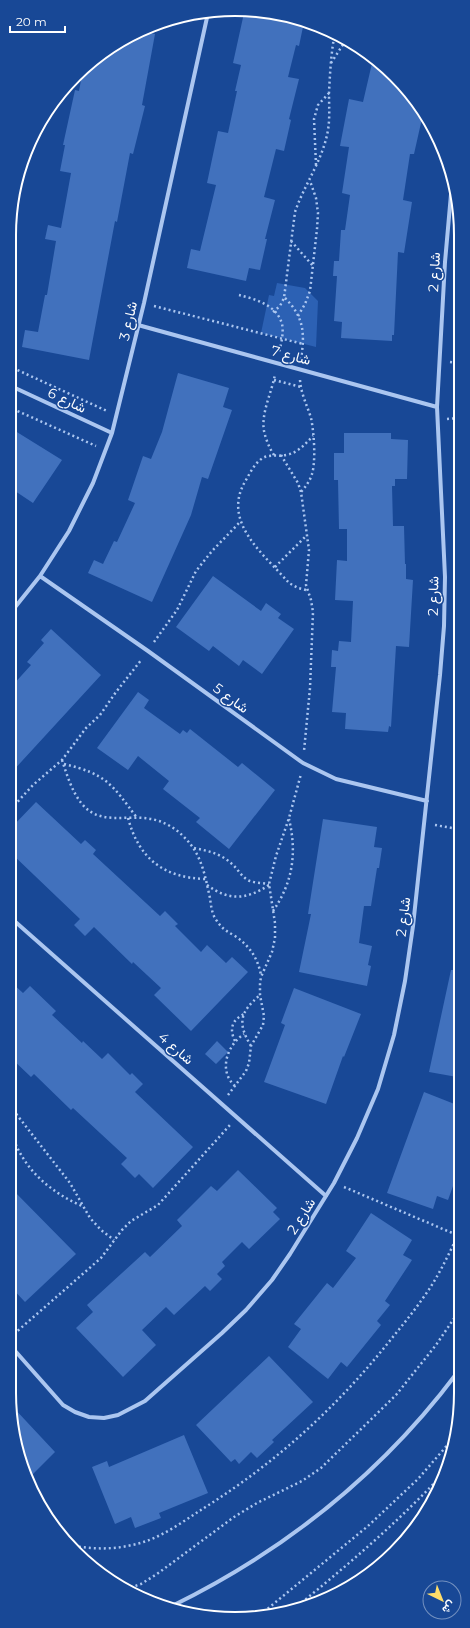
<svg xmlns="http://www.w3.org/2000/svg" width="470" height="1628" font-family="Montserrat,Vazirmatn,sans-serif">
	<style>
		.green { fill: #2c61b4 }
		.building { fill: #4171bd }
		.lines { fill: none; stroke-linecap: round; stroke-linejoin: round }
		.path { stroke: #abc6f0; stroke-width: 2.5; stroke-dasharray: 2 3; stroke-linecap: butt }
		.street { stroke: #abc6f0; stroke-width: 4 }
		.labels { text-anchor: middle; stroke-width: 3; stroke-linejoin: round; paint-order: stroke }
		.street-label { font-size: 14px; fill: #fff; stroke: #184896 }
		.rim { fill: none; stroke: #fff; stroke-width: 2 }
	</style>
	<rect width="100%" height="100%" fill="#184896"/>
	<path class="green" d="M 277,283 L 305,288 L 318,301 L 316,347 L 261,333 L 269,295 L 274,296 Z"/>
	<path class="building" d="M 244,13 L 279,13 L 304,22 L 299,46 L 296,45 L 288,77 L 299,79 L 289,119 L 291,120 L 284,151 L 276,149 L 264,197 L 275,200 L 265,239 L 267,239 L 260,270 L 249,268 L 246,281 L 187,268 L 191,249 L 200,251 L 216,185 L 207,183 L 218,131 L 228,133 L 237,91 L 235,91 L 241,65 L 233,63 Z
		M 146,32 L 155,34 L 142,105 L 145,106 L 133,154 L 130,153 L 117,222 L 115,221 L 89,360 L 22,347 L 25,330 L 38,332 L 45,295 L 47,295 L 56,241 L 45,239 L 48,225 L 61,228 L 71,173 L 60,171 L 65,145 L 63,145 L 75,90 L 79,91 L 82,75 L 109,47 Z
		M 373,59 L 395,75 L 423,114 L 414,154 L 410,154 L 403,200 L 412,202 L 404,253 L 398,252 L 394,335 L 392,335 L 392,341 L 341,338 L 342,322 L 334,321 L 337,276 L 333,276 L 334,261 L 339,261 L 341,230 L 345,230 L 350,195 L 342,193 L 349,147 L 340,146 L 349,99 L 363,102 Z
		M 178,373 L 229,388 L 223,407 L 232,410 L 208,479 L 202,477 L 191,515 L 152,602 L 88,573 L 94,560 L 103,564 L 114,541 L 117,542 L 135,503 L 128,500 L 143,456 L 151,459 L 162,432 Z
		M 12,429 L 62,460 L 33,503 L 12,489 Z
		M 344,433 L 391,433 L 391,439 L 408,440 L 407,479 L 395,479 L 395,486 L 392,486 L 393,526 L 404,526 L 405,564 L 406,564 L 406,579 L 413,580 L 409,647 L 396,646 L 391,727 L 389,726 L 388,732 L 345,729 L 346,713 L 332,712 L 336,667 L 331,667 L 332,650 L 338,651 L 339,641 L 351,642 L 353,601 L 335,600 L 337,560 L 347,561 L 347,529 L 339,529 L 338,480 L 334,480 L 334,453 L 344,453 Z
		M 213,576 L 261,611 L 266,603 L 281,614 L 278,618 L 294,629 L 262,674 L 243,660 L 239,666 L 213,646 L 209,651 L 176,627 Z
		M 51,629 L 101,675 L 11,773 L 12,686 L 31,665 L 27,662 L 44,643 L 41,640 Z
		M 138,692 L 149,700 L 144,708 L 180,734 L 183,730 L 187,733 L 190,729 L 238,767 L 242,763 L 275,790 L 229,849 L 196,822 L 200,818 L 163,789 L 169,781 L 138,756 L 128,770 L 97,748 Z
		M 36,802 L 81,844 L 85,840 L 96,850 L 93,854 L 160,916 L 165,911 L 178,924 L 175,926 L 201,952 L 207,945 L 226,963 L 232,957 L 248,972 L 191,1031 L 154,995 L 161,988 L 133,962 L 132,964 L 94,927 L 85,936 L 74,925 L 80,919 L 11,853 L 11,828 Z
		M 323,819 L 377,827 L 374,847 L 382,848 L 379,868 L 377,868 L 371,906 L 364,906 L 359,943 L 372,946 L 368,965 L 371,966 L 367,986 L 299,972 L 311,914 L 308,914 Z
		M 451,970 L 458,970 L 457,1077 L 429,1072 Z
		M 10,981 L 23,993 L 30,986 L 56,1011 L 52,1015 L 82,1043 L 83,1041 L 102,1059 L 108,1053 L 130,1075 L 132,1073 L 143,1084 L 135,1092 L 193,1147 L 153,1188 L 139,1174 L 135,1178 L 121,1164 L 127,1158 L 73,1108 L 71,1110 L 34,1074 L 31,1077 L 10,1057 Z
		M 294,988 L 361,1014 L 344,1057 L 343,1056 L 326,1104 L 264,1082 L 285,1025 L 281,1023 Z
		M 217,1041 L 228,1052 L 216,1064 L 205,1054 Z
		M 424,1092 L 457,1105 L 457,1175 L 448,1200 L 437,1196 L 433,1209 L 387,1193 Z
		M 238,1170 L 277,1208 L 273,1212 L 280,1219 L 249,1249 L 242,1242 L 222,1262 L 225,1266 L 217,1274 L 222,1279 L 210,1291 L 205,1286 L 174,1315 L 166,1307 L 142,1330 L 156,1345 L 123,1377 L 76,1328 L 93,1312 L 87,1305 L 145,1252 L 150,1257 L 182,1226 L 177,1220 L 211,1186 L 217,1191 Z
		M 10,1187 L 76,1254 L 25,1302 L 9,1285 Z
		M 371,1213 L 412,1240 L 403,1255 L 412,1260 L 385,1301 L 390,1305 L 377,1321 L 381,1325 L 347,1367 L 341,1362 L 328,1379 L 288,1347 L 301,1329 L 294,1324 L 327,1283 L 333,1288 L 356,1258 L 346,1251 Z
		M 269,1356 L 313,1402 L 272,1440 L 274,1442 L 257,1458 L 251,1452 L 239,1464 L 235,1459 L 231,1462 L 196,1425 Z
		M 12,1406 L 55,1452 L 27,1480 L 26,1479 Z
		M 184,1435 L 208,1493 L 159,1513 L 161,1518 L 135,1528 L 131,1517 L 115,1524 L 92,1467 L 107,1461 L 109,1467 Z"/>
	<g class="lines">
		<path class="path" d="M 331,63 L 346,40
			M 316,165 L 314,119 L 318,105 L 329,93
			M 291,241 L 313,266
			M 239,295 C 255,299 277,305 282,324 C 284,333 281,344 279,353
			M 285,298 C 304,317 305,333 301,359
			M 154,306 L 303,344
			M 273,312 L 280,306 L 284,298 L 295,212 C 304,185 323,160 328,130 C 330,118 329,106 329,93 C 330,73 331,53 335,32
			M 298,316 L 305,304 L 310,291 L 317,229 L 318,213 L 316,198 L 310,181
			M 450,362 L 459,363
			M 13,368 L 107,411
			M 274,380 L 301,387
			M 300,380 C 301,394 307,405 311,418 C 314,432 316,461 312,474 C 310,481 306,486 301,492
			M 13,409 L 96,446
			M 447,419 L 459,418
			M 274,455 C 270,449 267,442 265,435 C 259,416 272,393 275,374
			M 281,455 L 298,483 L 301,492 L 309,550 L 306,585 L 311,600 L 313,612 L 310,688 L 304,751
			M 275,567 L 306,536
			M 306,590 L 298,588 L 289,583 C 265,555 220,522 246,480 C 250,473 254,465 260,460 C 268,453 277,457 286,455 C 298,453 305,444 313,436
			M 154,642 L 177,610 L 196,571 L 212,551 L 240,522
			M 62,760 C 67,775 72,792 82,804 C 100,826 127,814 151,819 C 163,821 176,828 185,838 C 202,855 205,876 210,898 C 211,906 212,915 217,921 C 222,929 228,932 235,936 C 250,946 258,959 261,975
			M 64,764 C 106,774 112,784 137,818
			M 11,809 L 33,785 L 62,760 L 86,728 L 100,715 L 116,692 L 142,659
			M 128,818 C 139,859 164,878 206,879
			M 435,825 L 458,829
			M 194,848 C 208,851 220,853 232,864 C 238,869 242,878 250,881 C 256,883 263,883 269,884
			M 207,885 C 229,901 246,900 269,885
			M 273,911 C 293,882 297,853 289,819
			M 235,1041 C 229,1029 232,1020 244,1014
			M 251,1046 C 237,1023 240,1012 260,995
			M 235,1086 C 218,1071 227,1045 244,1034
			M 228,1095 L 246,1071 L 249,1063 L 251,1046 L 263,1025 L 264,1016 L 260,995 L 260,983 L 261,977 L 272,952 L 275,938 L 275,923 L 269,884 L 276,856 L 289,818 L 301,774
			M 10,1106 L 70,1183 L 90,1218 L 101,1230 L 114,1240
			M 10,1125 C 17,1163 47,1191 82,1206
			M 344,1187 L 457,1235
			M 14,1334 L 101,1258 L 122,1230 L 131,1221 L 158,1205 L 230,1125
			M 69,1545 C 90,1549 111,1550 132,1545 C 159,1540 182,1522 204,1508 C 275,1463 335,1409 388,1343 C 400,1328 412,1314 423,1298 C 437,1279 447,1258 457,1237
			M 126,1589 L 141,1584 L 157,1574 L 234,1517 L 257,1503 L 302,1481 L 321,1468 L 396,1395 L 436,1345 L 457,1314
			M 290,1612 C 342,1570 395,1525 441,1476
			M 260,1615 L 368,1526 L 418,1479 L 457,1434"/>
		<path class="street" d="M 138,325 L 437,407
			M 13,387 L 112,433
			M 40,576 L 148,651 L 303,763 L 336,779 L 427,801
			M 12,611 L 40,576 L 69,531 L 93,483 L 112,433 L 144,303 L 208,13
			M 11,918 L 326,1196
			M 9,1344 L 63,1405 L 75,1412 L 89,1417 L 104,1418 L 118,1415 L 145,1401 L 222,1333 L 246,1310 L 272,1280 L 290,1254 L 334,1183 L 357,1138 L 378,1089 L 394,1035 L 405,981 L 413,926 L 440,675 L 444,626 L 445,577 L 437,407 L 445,262 L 452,183
			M 172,1606 C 284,1551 382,1473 457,1373"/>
	</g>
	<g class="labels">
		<g class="street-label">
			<text transform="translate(434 272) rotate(-87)" y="5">شارع 2</text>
			<text transform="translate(128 321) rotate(-77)" y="5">شارع 3</text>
			<text transform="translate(291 355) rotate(15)" y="5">شارع 7</text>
			<text transform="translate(67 400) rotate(25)" y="5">شارع 6</text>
			<text transform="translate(433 596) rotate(-89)" y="5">شارع 2</text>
			<text transform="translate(231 698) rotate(36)" y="5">شارع 5</text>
			<text transform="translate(403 917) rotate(-83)" y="5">شارع 2</text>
			<text transform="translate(176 1048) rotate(41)" y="5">شارع 4</text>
			<text transform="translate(301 1216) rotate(-58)" y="5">شارع 2</text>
		</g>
	</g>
	<path d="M0 0H470V1628H0ZM235 16H235A219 219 0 0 1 454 235V1393A219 219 0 0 1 235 1612H235A219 219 0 0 1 16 1393V235A219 219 0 0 1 235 16Z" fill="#184896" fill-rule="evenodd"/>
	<path class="rim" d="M235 16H235A219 219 0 0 1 454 235V1393A219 219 0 0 1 235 1612H235A219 219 0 0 1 16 1393V235A219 219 0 0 1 235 16Z"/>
	<g transform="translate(442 1600) rotate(137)"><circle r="19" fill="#184896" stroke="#7491c0"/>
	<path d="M0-3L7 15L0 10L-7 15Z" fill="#ffdd6a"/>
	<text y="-6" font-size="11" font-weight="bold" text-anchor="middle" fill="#ffffff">ش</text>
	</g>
	<path d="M10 26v6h55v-6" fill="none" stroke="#ffffff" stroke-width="2"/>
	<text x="16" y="26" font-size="12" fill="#ffffff" stroke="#184896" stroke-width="3" paint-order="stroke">20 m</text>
</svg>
